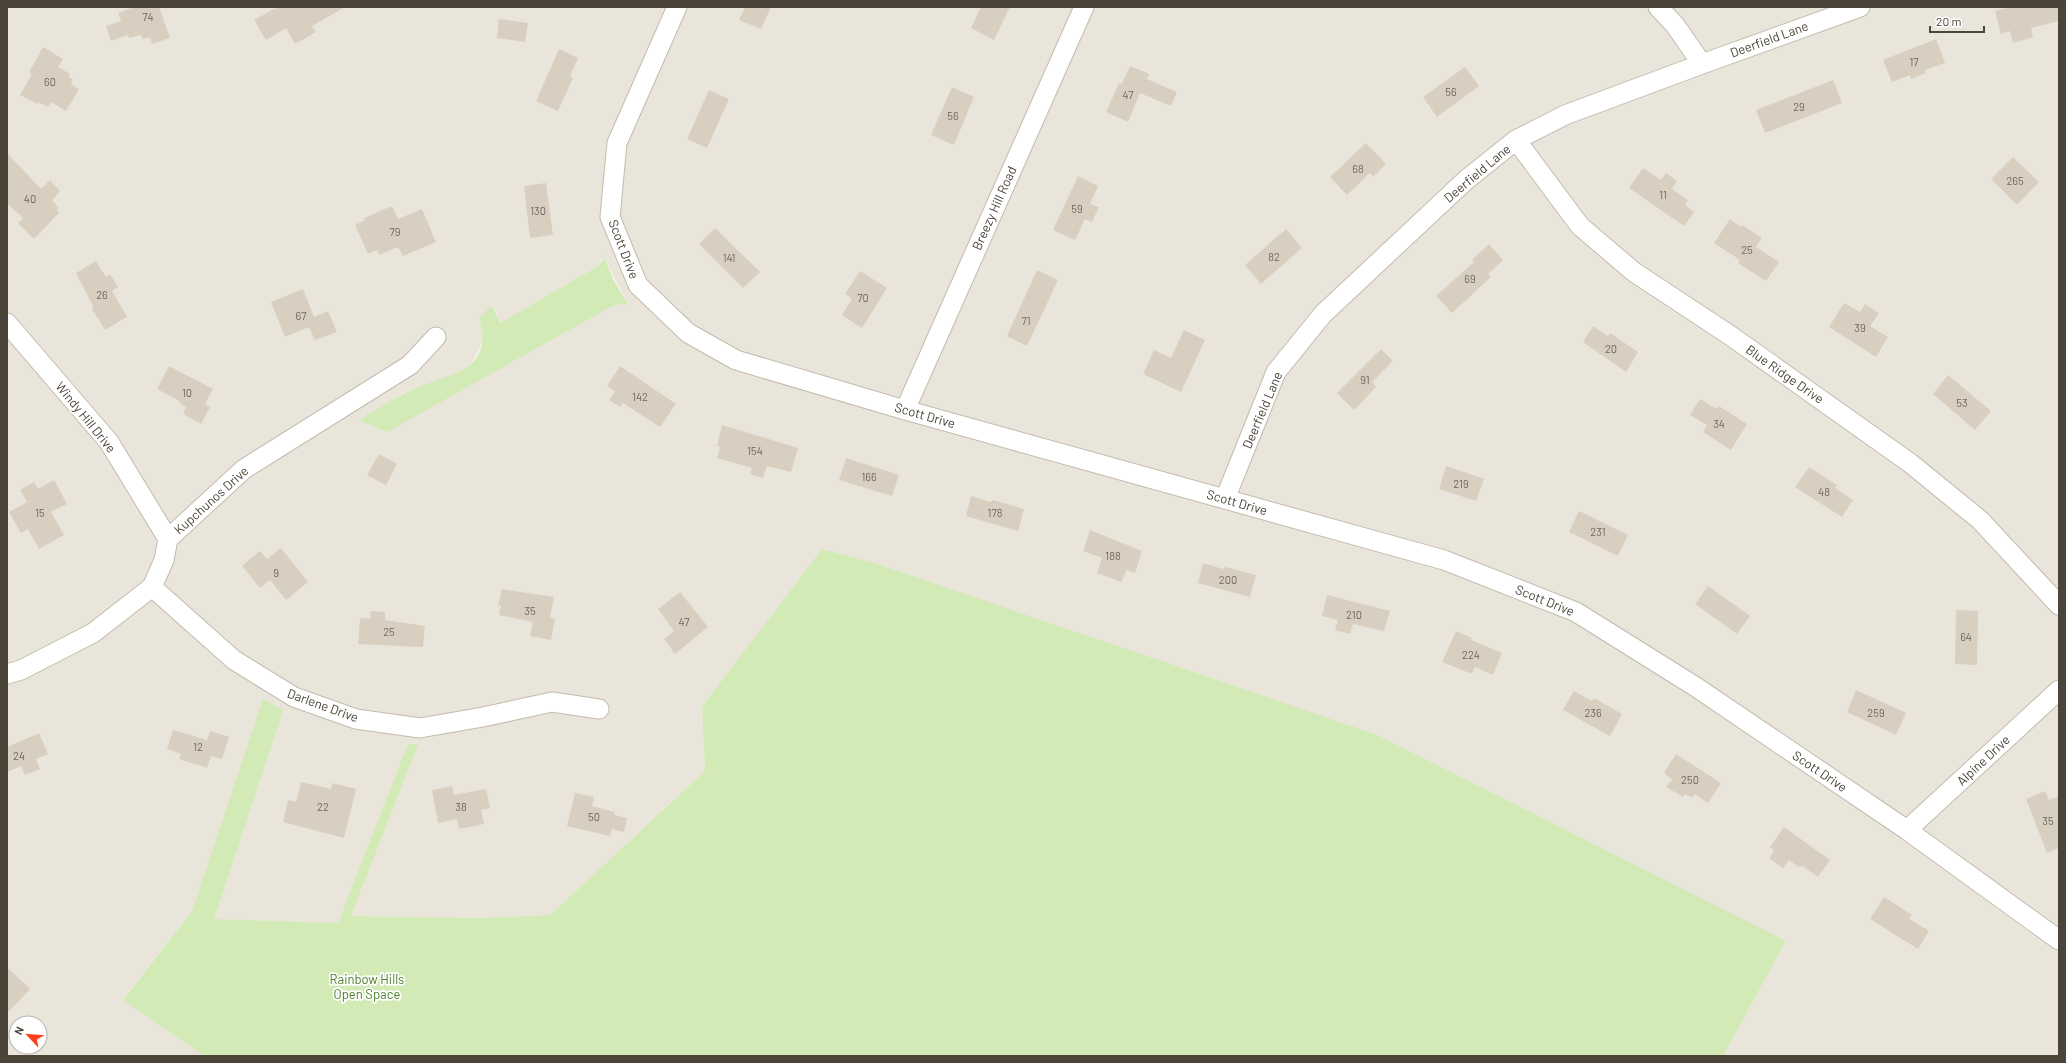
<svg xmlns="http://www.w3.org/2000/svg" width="2066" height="1063" font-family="Barlow,sans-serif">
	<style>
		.residential { fill: #eae5da; fill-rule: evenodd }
		.green { fill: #d2eab5 }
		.building { fill: #d8cfc1 }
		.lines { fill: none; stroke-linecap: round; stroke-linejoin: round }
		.street-casing { stroke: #c2bbae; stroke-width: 21 }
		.street { stroke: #fff; stroke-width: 19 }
		.labels { text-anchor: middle; stroke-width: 3.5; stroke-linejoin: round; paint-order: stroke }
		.number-label { font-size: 11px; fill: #6e675b }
		.street-label { font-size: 13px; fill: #4b4439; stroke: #fff }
		.park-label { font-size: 13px; fill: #4a7f2a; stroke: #fff }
	</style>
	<rect width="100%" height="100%" fill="#f6f3ec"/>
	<path class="residential" d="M 7,7 L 2059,7 L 2059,1056 L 1723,1056 L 1786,941 L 702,707 L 705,771 L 550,915 L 481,918 L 351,916 L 402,783 L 364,860 L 338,923 L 213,919 L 252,803 L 220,832 L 192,911 L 123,999 L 204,1056 L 7,1056 ZM 603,256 L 629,306 L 623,303 L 614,305 L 360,419 L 407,391 L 431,382 L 458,374 L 469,366 L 480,348 L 483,336 L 479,318 L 493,305 L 500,323 L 598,266 ZM 16,1023 L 40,1023 L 40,1047 L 16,1047 Z"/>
	<path class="green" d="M 603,255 L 614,281 L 630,308 L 625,304 L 614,305 L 387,432 L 359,420 C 375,410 391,400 407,392 C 443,373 496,376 479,318 L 492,305 L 500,323 L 598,266 L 602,261 Z
		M 822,549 L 880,565 L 1375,734 L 1786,941 L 1723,1056 L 204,1056 L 123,1000 L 192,911 L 263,699 L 283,710 L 214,919 L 338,923 L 408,744 L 418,744 L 351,916 L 481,918 L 550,915 L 705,771 L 702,707 Z"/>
	<path class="building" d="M 134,7 L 159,7 L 170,38 L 152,44 L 150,37 L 143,39 L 141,35 L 129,38 L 128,35 L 111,41 L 106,26 L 121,21 L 118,13 Z
		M 282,7 L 345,7 L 312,26 L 316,32 L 295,44 L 286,28 L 266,40 L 254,20 L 274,9 Z
		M 745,7 L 771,7 L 761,29 L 739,20 Z
		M 981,7 L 1010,7 L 994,40 L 971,28 Z
		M 2011,7 L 2059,7 L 2059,21 L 2031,28 L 2033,37 L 2013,43 L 2010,31 L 2001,34 L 1995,11 Z
		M 499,19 L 528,23 L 525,42 L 497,38 Z
		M 1936,39 L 1945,63 L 1925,70 L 1926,73 L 1911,79 L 1910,75 L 1892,82 L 1883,60 Z
		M 43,47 L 63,59 L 58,67 L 70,74 L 68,77 L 73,79 L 71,84 L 79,89 L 66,111 L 51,102 L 48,107 L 38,102 L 37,104 L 20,95 L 32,74 L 29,72 Z
		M 559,49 L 578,58 L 570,76 L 573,78 L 558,111 L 536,101 Z
		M 1130,66 L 1149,74 L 1147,79 L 1177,92 L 1171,106 L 1140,93 L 1128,122 L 1106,112 L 1119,83 L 1122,84 Z
		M 1465,67 L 1479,86 L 1437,117 L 1423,97 Z
		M 1833,80 L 1842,103 L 1765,133 L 1756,110 Z
		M 952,87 L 974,97 L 954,145 L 931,135 Z
		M 709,90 L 729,99 L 707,148 L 687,139 Z
		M 1366,143 L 1386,164 L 1373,177 L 1370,173 L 1347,195 L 1330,177 Z
		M 7,153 L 41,189 L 50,180 L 60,191 L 52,200 L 58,207 L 57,210 L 59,213 L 34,239 L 18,223 L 23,218 L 7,203 Z
		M 2013,157 L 2039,182 L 2017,205 L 1991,179 Z
		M 1643,168 L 1661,180 L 1666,173 L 1677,181 L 1672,189 L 1688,200 L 1685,205 L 1694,212 L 1684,226 L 1629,188 Z
		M 1078,176 L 1098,186 L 1090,204 L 1099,207 L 1092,222 L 1085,219 L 1075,240 L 1053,230 Z
		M 546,183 L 553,235 L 530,238 L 524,186 Z
		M 392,206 L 398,219 L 422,209 L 436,242 L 403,256 L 398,247 L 379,255 L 377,250 L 368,254 L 355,225 L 365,220 L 364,218 Z
		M 1730,219 L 1741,227 L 1742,225 L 1762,238 L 1756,247 L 1779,262 L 1766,281 L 1738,263 L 1740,260 L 1714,243 Z
		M 715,228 L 760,272 L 743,288 L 699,244 Z
		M 1286,229 L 1302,248 L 1261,284 L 1245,265 Z
		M 1489,244 L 1503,260 L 1488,274 L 1491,277 L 1452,313 L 1436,296 L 1474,262 L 1472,260 Z
		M 96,261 L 106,277 L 110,274 L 118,287 L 112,291 L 127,317 L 105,330 L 92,309 L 93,306 L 76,273 Z
		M 1037,270 L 1058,280 L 1027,346 L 1007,336 Z
		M 860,271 L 887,288 L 862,328 L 842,315 L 852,299 L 845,294 Z
		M 303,289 L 314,317 L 328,311 L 337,332 L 315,340 L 309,327 L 285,337 L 271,302 Z
		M 1844,303 L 1860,312 L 1865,304 L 1879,313 L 1870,326 L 1888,337 L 1876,357 L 1829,327 Z
		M 1593,326 L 1608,336 L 1610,333 L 1638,352 L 1626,372 L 1583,342 Z
		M 1184,330 L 1205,340 L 1181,392 L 1143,374 L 1154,350 L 1171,358 Z
		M 1381,349 L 1393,361 L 1372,382 L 1376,387 L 1354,410 L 1337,393 Z
		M 169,366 L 213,389 L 205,404 L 210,407 L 201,424 L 183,414 L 186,407 L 179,403 L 180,401 L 157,389 Z
		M 620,366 L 676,404 L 660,427 L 623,403 L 620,407 L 609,400 L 615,391 L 607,386 Z
		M 1948,375 L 1991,411 L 1975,430 L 1933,394 Z
		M 1700,399 L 1717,409 L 1719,406 L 1747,424 L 1731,450 L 1703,432 L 1707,425 L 1690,415 Z
		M 722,425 L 798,448 L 791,472 L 767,466 L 763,478 L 750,474 L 752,468 L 717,458 L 720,447 L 717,446 Z
		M 379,454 L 397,464 L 386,485 L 367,475 Z
		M 846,458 L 899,475 L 892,496 L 839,480 Z
		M 1446,466 L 1484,479 L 1476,501 L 1439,489 Z
		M 1809,467 L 1837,485 L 1835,488 L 1853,500 L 1842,517 L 1795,487 Z
		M 54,480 L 67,504 L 51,512 L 64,535 L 39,549 L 28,529 L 21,533 L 9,512 L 27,502 L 20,490 L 34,482 L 38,489 Z
		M 971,496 L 990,502 L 993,500 L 1024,509 L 1018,531 L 966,516 Z
		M 1579,511 L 1628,535 L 1618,556 L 1569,532 Z
		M 1090,530 L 1142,551 L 1135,573 L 1126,570 L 1122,582 L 1097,573 L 1102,558 L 1083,551 Z
		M 281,548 L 308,582 L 286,600 L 270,580 L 260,588 L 242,566 L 260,551 L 267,559 Z
		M 1203,563 L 1223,569 L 1225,567 L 1256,575 L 1250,597 L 1198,583 Z
		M 1708,586 L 1750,616 L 1737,634 L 1695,604 Z
		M 502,589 L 554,597 L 550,617 L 555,619 L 551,640 L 530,636 L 533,622 L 499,615 L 501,605 L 498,605 Z
		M 680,592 L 708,627 L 675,654 L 664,639 L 674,631 L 658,609 Z
		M 1327,595 L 1390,611 L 1384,631 L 1353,624 L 1350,634 L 1335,630 L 1338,620 L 1322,616 Z
		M 1956,610 L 1978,611 L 1977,665 L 1955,664 Z
		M 371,611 L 385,612 L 385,620 L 425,626 L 423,647 L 358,644 L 360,618 L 370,619 Z
		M 1456,631 L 1472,638 L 1471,640 L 1502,653 L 1493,675 L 1475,667 L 1472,674 L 1442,662 Z
		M 1856,690 L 1906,713 L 1896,735 L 1847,712 Z
		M 1574,691 L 1592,701 L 1594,698 L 1622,714 L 1610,736 L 1563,710 Z
		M 173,730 L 207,740 L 210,731 L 229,737 L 222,759 L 211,756 L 207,768 L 179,759 L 181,754 L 167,749 Z
		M 39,733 L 48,754 L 36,759 L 40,769 L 25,775 L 21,766 L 7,772 L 7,747 Z
		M 1676,754 L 1721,783 L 1708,803 L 1695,794 L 1693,798 L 1685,794 L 1683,797 L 1666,787 L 1672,779 L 1664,773 Z
		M 301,782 L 331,789 L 332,783 L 356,789 L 344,838 L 283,822 L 288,800 L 296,802 Z
		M 452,786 L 454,795 L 486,789 L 490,808 L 481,810 L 484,824 L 459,829 L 457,819 L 438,823 L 432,790 Z
		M 2045,791 L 2049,800 L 2059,796 L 2059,848 L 2047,853 L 2026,799 Z
		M 575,793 L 594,797 L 592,806 L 614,812 L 615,815 L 627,818 L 624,832 L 612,829 L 610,836 L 567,826 Z
		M 1784,827 L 1830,860 L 1818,877 L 1802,866 L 1798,867 L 1789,860 L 1783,868 L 1769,858 L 1774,850 L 1770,847 Z
		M 1884,897 L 1912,915 L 1909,919 L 1929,931 L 1918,949 L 1870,919 Z
		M 7,967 L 30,989 L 7,1013 Z"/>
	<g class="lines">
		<g class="street-casing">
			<path id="street" d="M 677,7 L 617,143 L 610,217 L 638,285 L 688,333 L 736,360 L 905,410 L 1444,560 L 1576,612 L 1696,687 L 1907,830 L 2059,940
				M 1658,7 L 1675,25 L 1702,64
				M 1516,140 L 1580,226 L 1634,272 L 1731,336 L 1910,463 L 1980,520 L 2059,605
				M 7,323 L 109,442 L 168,539
				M 905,410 L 1084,7
				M 1225,499 L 1276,372 L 1323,314 L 1466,180 L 1516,140 L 1565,115 L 1702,64 L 1860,7
				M 152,587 L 234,660 L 294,697 L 356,719 L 420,728 L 483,717 L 552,702 L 599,709
				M 7,674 L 21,670 L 93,633 L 152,587 L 164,560 L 168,539 L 244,469 L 410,365 L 436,337
				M 1907,830 L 2059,690"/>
		</g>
		<use href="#street" class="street"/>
	</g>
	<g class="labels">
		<g class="number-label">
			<text x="148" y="21">74</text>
			<text x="1914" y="66">17</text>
			<text x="50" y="86">60</text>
			<text x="1451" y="96">56</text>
			<text x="1128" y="99">47</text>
			<text x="1799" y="111">29</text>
			<text x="953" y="120">56</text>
			<text x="1358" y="173">68</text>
			<text x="2015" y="185">265</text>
			<text x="1663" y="199">11</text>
			<text x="30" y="203">40</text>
			<text x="1077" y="213">59</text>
			<text x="538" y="215">130</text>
			<text x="395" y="236">79</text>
			<text x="1747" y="254">25</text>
			<text x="1274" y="261">82</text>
			<text x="729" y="262">141</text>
			<text x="1470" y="283">69</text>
			<text x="102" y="299">26</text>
			<text x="863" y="302">70</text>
			<text x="301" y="320">67</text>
			<text x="1026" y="325">71</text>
			<text x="1860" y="332">39</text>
			<text x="1611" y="353">20</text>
			<text x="1365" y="384">91</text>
			<text x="187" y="397">10</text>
			<text x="640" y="401">142</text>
			<text x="1962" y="407">53</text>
			<text x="1719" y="428">34</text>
			<text x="755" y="455">154</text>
			<text x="869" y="481">166</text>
			<text x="1461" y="488">219</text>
			<text x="1824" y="496">48</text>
			<text x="40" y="517">15</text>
			<text x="995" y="517">178</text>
			<text x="1598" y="536">231</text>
			<text x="1113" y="560">188</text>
			<text x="276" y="577">9</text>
			<text x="1228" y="584">200</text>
			<text x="530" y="615">35</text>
			<text x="1354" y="619">210</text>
			<text x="684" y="626">47</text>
			<text x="389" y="636">25</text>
			<text x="1966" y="641">64</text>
			<text x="1471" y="659">224</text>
			<text x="1593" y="717">236</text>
			<text x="1876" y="717">259</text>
			<text x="198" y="751">12</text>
			<text x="19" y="760">24</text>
			<text x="1690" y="784">250</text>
			<text x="323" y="811">22</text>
			<text x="461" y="811">38</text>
			<text x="594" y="821">50</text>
			<text x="2048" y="825">35</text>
		</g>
		<g class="street-label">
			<text transform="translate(1769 39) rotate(-20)" y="5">Deerfield Lane</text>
			<text transform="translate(1477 173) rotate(-40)" y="5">Deerfield Lane</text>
			<text transform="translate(994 208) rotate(-66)" y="5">Breezy Hill Road</text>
			<text transform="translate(624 249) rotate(69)" y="5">Scott Drive</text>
			<text transform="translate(1785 374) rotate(35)" y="5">Blue Ridge Drive</text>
			<text transform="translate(1262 410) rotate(-67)" y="5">Deerfield Lane</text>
			<text transform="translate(925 415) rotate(16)" y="5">Scott Drive</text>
			<text transform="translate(86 417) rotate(51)" y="5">Windy Hill Drive</text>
			<text transform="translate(211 500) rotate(-42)" y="5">Kupchunos Drive</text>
			<text transform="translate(1237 502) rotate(16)" y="5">Scott Drive</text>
			<text transform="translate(1545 600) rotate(22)" y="5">Scott Drive</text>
			<text transform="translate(323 705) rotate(20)" y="5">Darlene Drive</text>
			<text transform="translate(1983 760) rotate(-43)" y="5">Alpine Drive</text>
			<text transform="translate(1820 771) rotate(34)" y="5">Scott Drive</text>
		</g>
		<g class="park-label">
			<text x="367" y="984">Rainbow Hills<tspan x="367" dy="15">Open Space</tspan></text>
		</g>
	</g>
	<rect width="2066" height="1063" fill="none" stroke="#4b4439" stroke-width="16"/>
	<g transform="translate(28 1035) rotate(296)"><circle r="19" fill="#ffffff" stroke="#b7b4b0"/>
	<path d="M0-3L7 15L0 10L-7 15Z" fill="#fc3f1d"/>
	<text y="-6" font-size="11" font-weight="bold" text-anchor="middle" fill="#4b4439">N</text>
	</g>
	<path d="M1930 26v6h54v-6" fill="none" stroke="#4b4439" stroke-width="2"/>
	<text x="1936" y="26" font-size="12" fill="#4b4439" stroke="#ffffff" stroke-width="3" paint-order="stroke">20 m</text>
</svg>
